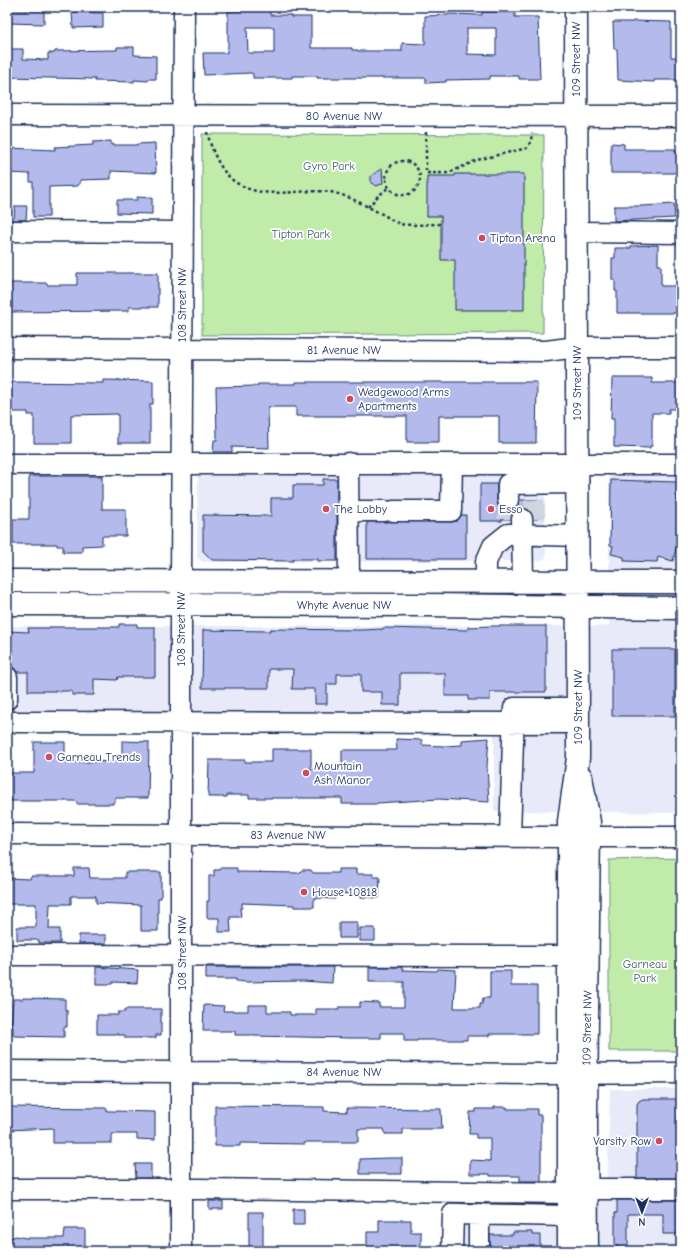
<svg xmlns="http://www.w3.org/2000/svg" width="688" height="1258" font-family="'Comic Neue',sans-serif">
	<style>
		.built { fill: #e8eaf9 }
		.green { fill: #c0eba8; stroke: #6e8d83 }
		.building { fill: #b4baeb; stroke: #1b2f5e; fill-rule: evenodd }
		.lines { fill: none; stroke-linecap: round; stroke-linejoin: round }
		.minor-tunnel { stroke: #d1d5df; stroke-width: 20; stroke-dasharray: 20 10; stroke-linecap: butt }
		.minor-casing { stroke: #1b2f5e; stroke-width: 23 }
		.major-casing { stroke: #1b2f5e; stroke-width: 25 }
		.path { stroke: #1b2f5e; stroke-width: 2.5; stroke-dasharray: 3 3; stroke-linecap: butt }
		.minor { stroke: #fff; stroke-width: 20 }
		.major { stroke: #fff; stroke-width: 22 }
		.poi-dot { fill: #d1495b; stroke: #fff; stroke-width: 1.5 }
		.labels { text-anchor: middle; stroke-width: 3.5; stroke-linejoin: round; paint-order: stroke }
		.street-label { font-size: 12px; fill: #1b2f5e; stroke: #fff }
		.park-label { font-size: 12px; fill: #445e70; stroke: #fff }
		.poi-label { font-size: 12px; fill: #1b2f5e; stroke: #fff; text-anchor: start }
	</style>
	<rect width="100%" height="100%" fill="#fff"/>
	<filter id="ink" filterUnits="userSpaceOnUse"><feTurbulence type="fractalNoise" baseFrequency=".025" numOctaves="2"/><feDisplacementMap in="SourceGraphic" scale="8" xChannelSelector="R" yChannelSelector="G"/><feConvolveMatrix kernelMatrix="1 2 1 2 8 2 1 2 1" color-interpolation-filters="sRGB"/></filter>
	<g filter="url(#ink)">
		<path class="built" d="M 198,470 L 545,472 L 546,558 L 540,561 L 203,562 L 197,558 Z
			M 609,470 L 678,471 L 680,635 L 681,636 L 681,813 L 494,811 L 494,716 L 7,716 L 7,626 L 609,626 Z
			M 610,1089 L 681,1089 L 681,1251 L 447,1251 L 446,1200 L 607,1197 Z"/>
		<path class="green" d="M 202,134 L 544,135 L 543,333 L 202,335 Z
			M 681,858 L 681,1051 L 609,1051 L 609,860 Z"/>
		<path class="building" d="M 270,7 L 270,15 L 291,15 L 291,17 L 311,17 L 311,48 L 352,48 L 352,50 L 358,50 L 358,51 L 402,51 L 402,43 L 425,44 L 425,16 L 448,15 L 448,14 L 482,15 L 482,12 L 515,12 L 515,17 L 538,17 L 540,79 L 519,79 L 519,76 L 490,76 L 490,79 L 446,80 L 446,82 L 426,83 L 426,78 L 317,78 L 317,76 L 292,76 L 292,78 L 253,78 L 253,74 L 251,73 L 204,75 L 203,53 L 227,53 L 227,48 L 228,48 L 228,11 L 253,10 L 253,8 ZM 247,27 L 274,27 L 274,53 L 248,53 ZM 467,28 L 496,28 L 496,55 L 467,54 Z
			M 27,8 L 44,8 L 44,24 L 7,23 L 7,11 L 27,11 Z
			M 72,12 L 103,13 L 103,27 L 73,28 Z
			M 633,21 L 671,22 L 671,57 L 681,57 L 681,80 L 654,80 L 654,82 L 618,80 L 617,49 L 614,49 L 613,22 L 633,22 Z
			M 117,47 L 134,47 L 134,55 L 156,56 L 156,79 L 148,79 L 148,81 L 134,80 L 134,82 L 95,81 L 95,79 L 7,77 L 7,54 L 10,54 L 10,49 L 23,49 L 23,59 L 48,60 L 48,53 L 55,53 L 55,51 L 117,50 Z
			M 111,141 L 111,145 L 137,145 L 137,144 L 155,143 L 156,173 L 111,171 L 111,179 L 80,180 L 80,184 L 78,184 L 78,186 L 49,187 L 49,217 L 33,217 L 33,182 L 30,182 L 30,174 L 7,173 L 8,148 L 55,150 L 55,147 L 93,145 L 93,142 Z
			M 611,143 L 624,144 L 624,149 L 675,149 L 675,152 L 681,152 L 681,173 L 611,173 Z
			M 382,168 L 383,183 L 377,186 L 371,183 L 371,176 Z
			M 455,174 L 524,174 L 524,310 L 455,310 L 455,260 L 441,260 L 441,216 L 427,216 L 427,176 L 455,176 Z
			M 137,197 L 152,198 L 152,214 L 117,213 L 117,200 L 137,200 Z
			M 674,204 L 675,218 L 614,221 L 614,206 L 643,206 Z
			M 15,206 L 27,206 L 26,220 L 14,220 Z
			M 658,245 L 658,265 L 661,265 L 661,286 L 681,286 L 681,313 L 617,313 L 617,291 L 615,291 L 615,280 L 612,280 L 612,258 L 615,258 L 615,248 L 631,248 L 631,246 Z
			M 77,273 L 158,273 L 158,307 L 129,307 L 129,311 L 7,312 L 7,283 L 47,283 L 47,285 L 77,285 Z
			M 612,378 L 652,378 L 652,383 L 681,383 L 681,409 L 669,409 L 669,413 L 652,413 L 652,446 L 650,446 L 650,448 L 614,447 L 614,419 L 611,419 Z
			M 103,380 L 153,381 L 153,404 L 150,404 L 150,443 L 118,443 L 118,414 L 71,415 L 71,443 L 34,443 L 34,415 L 28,415 L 28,412 L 8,412 L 7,410 L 8,382 L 103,383 Z
			M 296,382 L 537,382 L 536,443 L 499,443 L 499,416 L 439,416 L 439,442 L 407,442 L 407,416 L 296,416 L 296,407 L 268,407 L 269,448 L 232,447 L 232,452 L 213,452 L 214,440 L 217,440 L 216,387 L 258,386 L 258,384 L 296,384 Z
			M 29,476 L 102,476 L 102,509 L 126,509 L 126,536 L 102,536 L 102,545 L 82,546 L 82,552 L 63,552 L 63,546 L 57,546 L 57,544 L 13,544 L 13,519 L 29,519 Z
			M 323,479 L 337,479 L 337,561 L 318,561 L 318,559 L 293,559 L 293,561 L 212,560 L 203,551 L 203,515 L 271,516 L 271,498 L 293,498 L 293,485 L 323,485 Z
			M 611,480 L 677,482 L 677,544 L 673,561 L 658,557 L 657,562 L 624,561 L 624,557 L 611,554 L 613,546 L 610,545 Z
			M 480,484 L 497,484 L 497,500 L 498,506 L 503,510 L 508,511 L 514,510 L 518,505 L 519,500 L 538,500 L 538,519 L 533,519 L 532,513 L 528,509 L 521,508 L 516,509 L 512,513 L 511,519 L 502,519 L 502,521 L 480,521 Z
			M 461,515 L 466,515 L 466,559 L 367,559 L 367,522 L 389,521 L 451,522 L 457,521 Z
			M 119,624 L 137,624 L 137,627 L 155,627 L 155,677 L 118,677 L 117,680 L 94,679 L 94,695 L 72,695 L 72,691 L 28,691 L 28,672 L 17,672 L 13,667 L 7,666 L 7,631 L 29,632 L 28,628 L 50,628 L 49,627 L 119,627 Z
			M 491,626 L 546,626 L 546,692 L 490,692 L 490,700 L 468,700 L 468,696 L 445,696 L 445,673 L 400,673 L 400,705 L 382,705 L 382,692 L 361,692 L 361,674 L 337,674 L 337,684 L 327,684 L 327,704 L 315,704 L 315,689 L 292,689 L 293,669 L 269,669 L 269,688 L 202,688 L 203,630 L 270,631 L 270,629 L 361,630 L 383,629 L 383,628 L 468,630 L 468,627 Z
			M 612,649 L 675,649 L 675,716 L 612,716 Z
			M 489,738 L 487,766 L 489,802 L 439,799 L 377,803 L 377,804 L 342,804 L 342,798 L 249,798 L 249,795 L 227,795 L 227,797 L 208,797 L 209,760 L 245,760 L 245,762 L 272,762 L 272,749 L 311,749 L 311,769 L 342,769 L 342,750 L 397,750 L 396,739 L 422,740 L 422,745 L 444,746 L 462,745 L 462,740 Z
			M 122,741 L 149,742 L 148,798 L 115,798 L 115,802 L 113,802 L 113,804 L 77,804 L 76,801 L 7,801 L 7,773 L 34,773 L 34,742 L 65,742 L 65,762 L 85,762 L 122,761 Z
			M 74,868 L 89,868 L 90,878 L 125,878 L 125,872 L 161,872 L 161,898 L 158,898 L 158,931 L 141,931 L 141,905 L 96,903 L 96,896 L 71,896 L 71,904 L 50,904 L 49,929 L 60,929 L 60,943 L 39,943 L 39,940 L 17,940 L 17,927 L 36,927 L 36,904 L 7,904 L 7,878 L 30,879 L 31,876 L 74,876 Z
			M 220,868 L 237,868 L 237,872 L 299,873 L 302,870 L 311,870 L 313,873 L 338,873 L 338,869 L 356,869 L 356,874 L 373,874 L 373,877 L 380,877 L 379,898 L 361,897 L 361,893 L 335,894 L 335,899 L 314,898 L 314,907 L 294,907 L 294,905 L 242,903 L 242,908 L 240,908 L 241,917 L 230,917 L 231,932 L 219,932 L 219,918 L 207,918 L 207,901 L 209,901 L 209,876 L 214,876 L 214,870 L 220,870 Z
			M 339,922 L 357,922 L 357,938 L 339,938 Z
			M 360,928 L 375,928 L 375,941 L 360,941 Z
			M 79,935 L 106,935 L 106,944 L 79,944 Z
			M 96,967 L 138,970 L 137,983 L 113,982 L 113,984 L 96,984 Z
			M 206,967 L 333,967 L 332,983 L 303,981 L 246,982 L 236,981 L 236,979 L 206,979 Z
			M 369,967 L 402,967 L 402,970 L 437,971 L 438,969 L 456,970 L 454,1008 L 480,1008 L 480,1004 L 482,1004 L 483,998 L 490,998 L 490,971 L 511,971 L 511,986 L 537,986 L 537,1034 L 489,1034 L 489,1036 L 467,1036 L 467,1040 L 417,1040 L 417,1041 L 404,1041 L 404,1033 L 381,1033 L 381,1038 L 350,1038 L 253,1036 L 253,1035 L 235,1035 L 235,1031 L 203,1031 L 204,1005 L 224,1006 L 223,1011 L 248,1011 L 248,1005 L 267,1005 L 267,1012 L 290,1012 L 290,1015 L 316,1015 L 316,1009 L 339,1009 L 339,1007 L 360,1007 L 360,1002 L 379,1003 L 379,1007 L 404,1007 L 404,982 L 369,982 Z
			M 23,998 L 65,999 L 65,1010 L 67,1010 L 67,1027 L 64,1027 L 64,1037 L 14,1036 L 13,1035 L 13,1027 L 11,1027 L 13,999 L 23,999 Z
			M 125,1009 L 161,1009 L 161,1035 L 156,1035 L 156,1038 L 125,1038 L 125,1035 L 118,1035 L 118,1034 L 97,1034 L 97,1015 L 118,1015 L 118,1012 L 125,1012 Z
			M 643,1099 L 681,1099 L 681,1178 L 637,1178 L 637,1104 L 639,1101 Z
			M 215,1106 L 324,1107 L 324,1111 L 347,1112 L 347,1108 L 441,1109 L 442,1129 L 403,1129 L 403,1134 L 385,1134 L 384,1129 L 358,1129 L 358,1142 L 305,1142 L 305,1144 L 240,1143 L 240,1146 L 215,1146 Z
			M 8,1107 L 107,1108 L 107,1111 L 112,1111 L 155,1112 L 155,1140 L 137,1139 L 137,1134 L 112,1134 L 112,1143 L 53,1143 L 53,1128 L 8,1130 Z
			M 494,1107 L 507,1107 L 507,1109 L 537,1109 L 537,1115 L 541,1115 L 541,1181 L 520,1181 L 520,1176 L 490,1176 L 490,1174 L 470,1174 L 470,1160 L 490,1161 L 490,1138 L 476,1138 L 476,1134 L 469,1134 L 470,1112 L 476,1112 L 476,1109 L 494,1109 Z
			M 389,1158 L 402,1158 L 402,1174 L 360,1174 L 360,1159 Z
			M 135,1164 L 151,1164 L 151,1178 L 136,1178 Z
			M 617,1200 L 678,1200 L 678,1234 L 663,1234 L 663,1214 L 628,1214 L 628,1251 L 617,1251 L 617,1245 L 615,1245 L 615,1213 L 617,1213 Z
			M 209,1201 L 223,1201 L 223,1209 L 209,1209 Z
			M 293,1209 L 304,1209 L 304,1225 L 293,1225 Z
			M 249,1212 L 263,1212 L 263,1251 L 249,1251 Z
			M 379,1220 L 411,1220 L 411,1232 L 421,1232 L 421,1251 L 367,1251 L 367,1232 L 379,1232 Z
			M 65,1229 L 85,1229 L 85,1251 L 7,1251 L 7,1239 L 16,1236 L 26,1238 L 64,1238 Z
			M 513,1232 L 532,1232 L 532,1235 L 540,1235 L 540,1251 L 490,1251 L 490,1235 L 513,1235 Z"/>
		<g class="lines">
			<path class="minor-tunnel" d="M 508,500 L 508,519
				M 534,500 L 535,519"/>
			<g class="minor-casing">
				<path id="minor" d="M 7,115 L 681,116
					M 7,231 L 182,232
					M 577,232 L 681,233
					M 7,348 L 546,351 L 577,347 L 681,347
					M 348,463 L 349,581
					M 7,464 L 681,464
					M 508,500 L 508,484 L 578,483
					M 348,511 L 385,511
					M 393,511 L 451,511 L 452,464
					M 522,519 L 523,582
					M 486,581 L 486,562 L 493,546 L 508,534 L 578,536
					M 7,699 L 7,677
					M 7,722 L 578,723
					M 7,834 L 568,837
					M 510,836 L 514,708 L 578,708
					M 589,837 L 681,837
					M 7,955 L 568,956
					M 7,1071 L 549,1074 L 681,1073
					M 7,1189 L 199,1189 L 569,1193
					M 587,1189 L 681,1189
					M 181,1251 L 181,582 L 184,7
					M 452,1251 L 453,1214 L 569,1216
					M 479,1251 L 479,1214"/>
			</g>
			<g class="major-casing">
				<path id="major" d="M 7,581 L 681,582
					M 7,604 L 425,605 L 681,608
					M 581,777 L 589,822 L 586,1118 L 587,1251
					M 569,1251 L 569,821 L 578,758 L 578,727 L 576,7"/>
			</g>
			<path class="path" d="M 207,132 C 212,151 221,175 240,185 C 267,200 301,188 330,192 C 349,195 367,207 384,215 C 389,218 395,222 400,224 C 411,226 428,224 440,224
				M 426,132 L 426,173 L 449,173 L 477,160 L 527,148 L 531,141 L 532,133
				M386 178a17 17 0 1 1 34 0a17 17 0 1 1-34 0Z
				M 368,207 L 377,197 L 389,187"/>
			<use href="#minor" class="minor"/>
			<use href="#major" class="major"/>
		</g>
	</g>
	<g class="poi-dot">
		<circle cx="482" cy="238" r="4"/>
		<circle cx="350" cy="399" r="4"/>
		<circle cx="326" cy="509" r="4"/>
		<circle cx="491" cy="509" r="4"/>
		<circle cx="49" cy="757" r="4"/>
		<circle cx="306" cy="773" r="4"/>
		<circle cx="304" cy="892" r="4"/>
		<circle cx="659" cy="1141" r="4"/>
	</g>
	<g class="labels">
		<g class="street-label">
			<text transform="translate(576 59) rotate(-90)" y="4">109 Street NW</text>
			<text x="344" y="120">80 Avenue NW</text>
			<text transform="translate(182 305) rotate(-90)" y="4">108 Street NW</text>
			<text x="344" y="354">81 Avenue NW</text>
			<text transform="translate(577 383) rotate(-90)" y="4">109 Street NW</text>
			<text x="344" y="609">Whyte Avenue NW</text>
			<text transform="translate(181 629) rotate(-90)" y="4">108 Street NW</text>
			<text transform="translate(578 707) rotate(-90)" y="4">109 Street NW</text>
			<text x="288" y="839">83 Avenue NW</text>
			<text transform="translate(182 953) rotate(-90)" y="4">108 Street NW</text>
			<text transform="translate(587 1028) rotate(-89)" y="4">109 Street NW</text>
			<text x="344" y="1076">84 Avenue NW</text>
		</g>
		<g class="park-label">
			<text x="329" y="170">Gyro Park</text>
			<text x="301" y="238">Tipton Park</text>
			<text x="645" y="968">Garneau<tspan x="645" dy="14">Park</tspan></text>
		</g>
		<g class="poi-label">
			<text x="490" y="242">Tipton Arena</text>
			<text x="358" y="396">Wedgewood Arms<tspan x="358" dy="14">Apartments</tspan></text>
			<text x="334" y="513">The Lobby</text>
			<text x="499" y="513">Esso</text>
			<text x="57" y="761">Garneau Trends</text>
			<text x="314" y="770">Mountain<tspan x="314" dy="14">Ash Manor</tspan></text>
			<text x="312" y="896">House 10818</text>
			<text x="651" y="1145" text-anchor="end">Varsity Row</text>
		</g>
	</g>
	<rect width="688" height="1258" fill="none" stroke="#fff" stroke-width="24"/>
	<rect x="12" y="12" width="664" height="1234" fill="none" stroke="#1b2f5e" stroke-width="1.5" filter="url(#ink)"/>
	<g transform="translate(642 1212) rotate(180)" stroke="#ffffff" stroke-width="3" paint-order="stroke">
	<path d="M0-3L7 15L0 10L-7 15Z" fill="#1b2f5e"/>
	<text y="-6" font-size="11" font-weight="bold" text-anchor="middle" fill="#1b2f5e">N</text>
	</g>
</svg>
